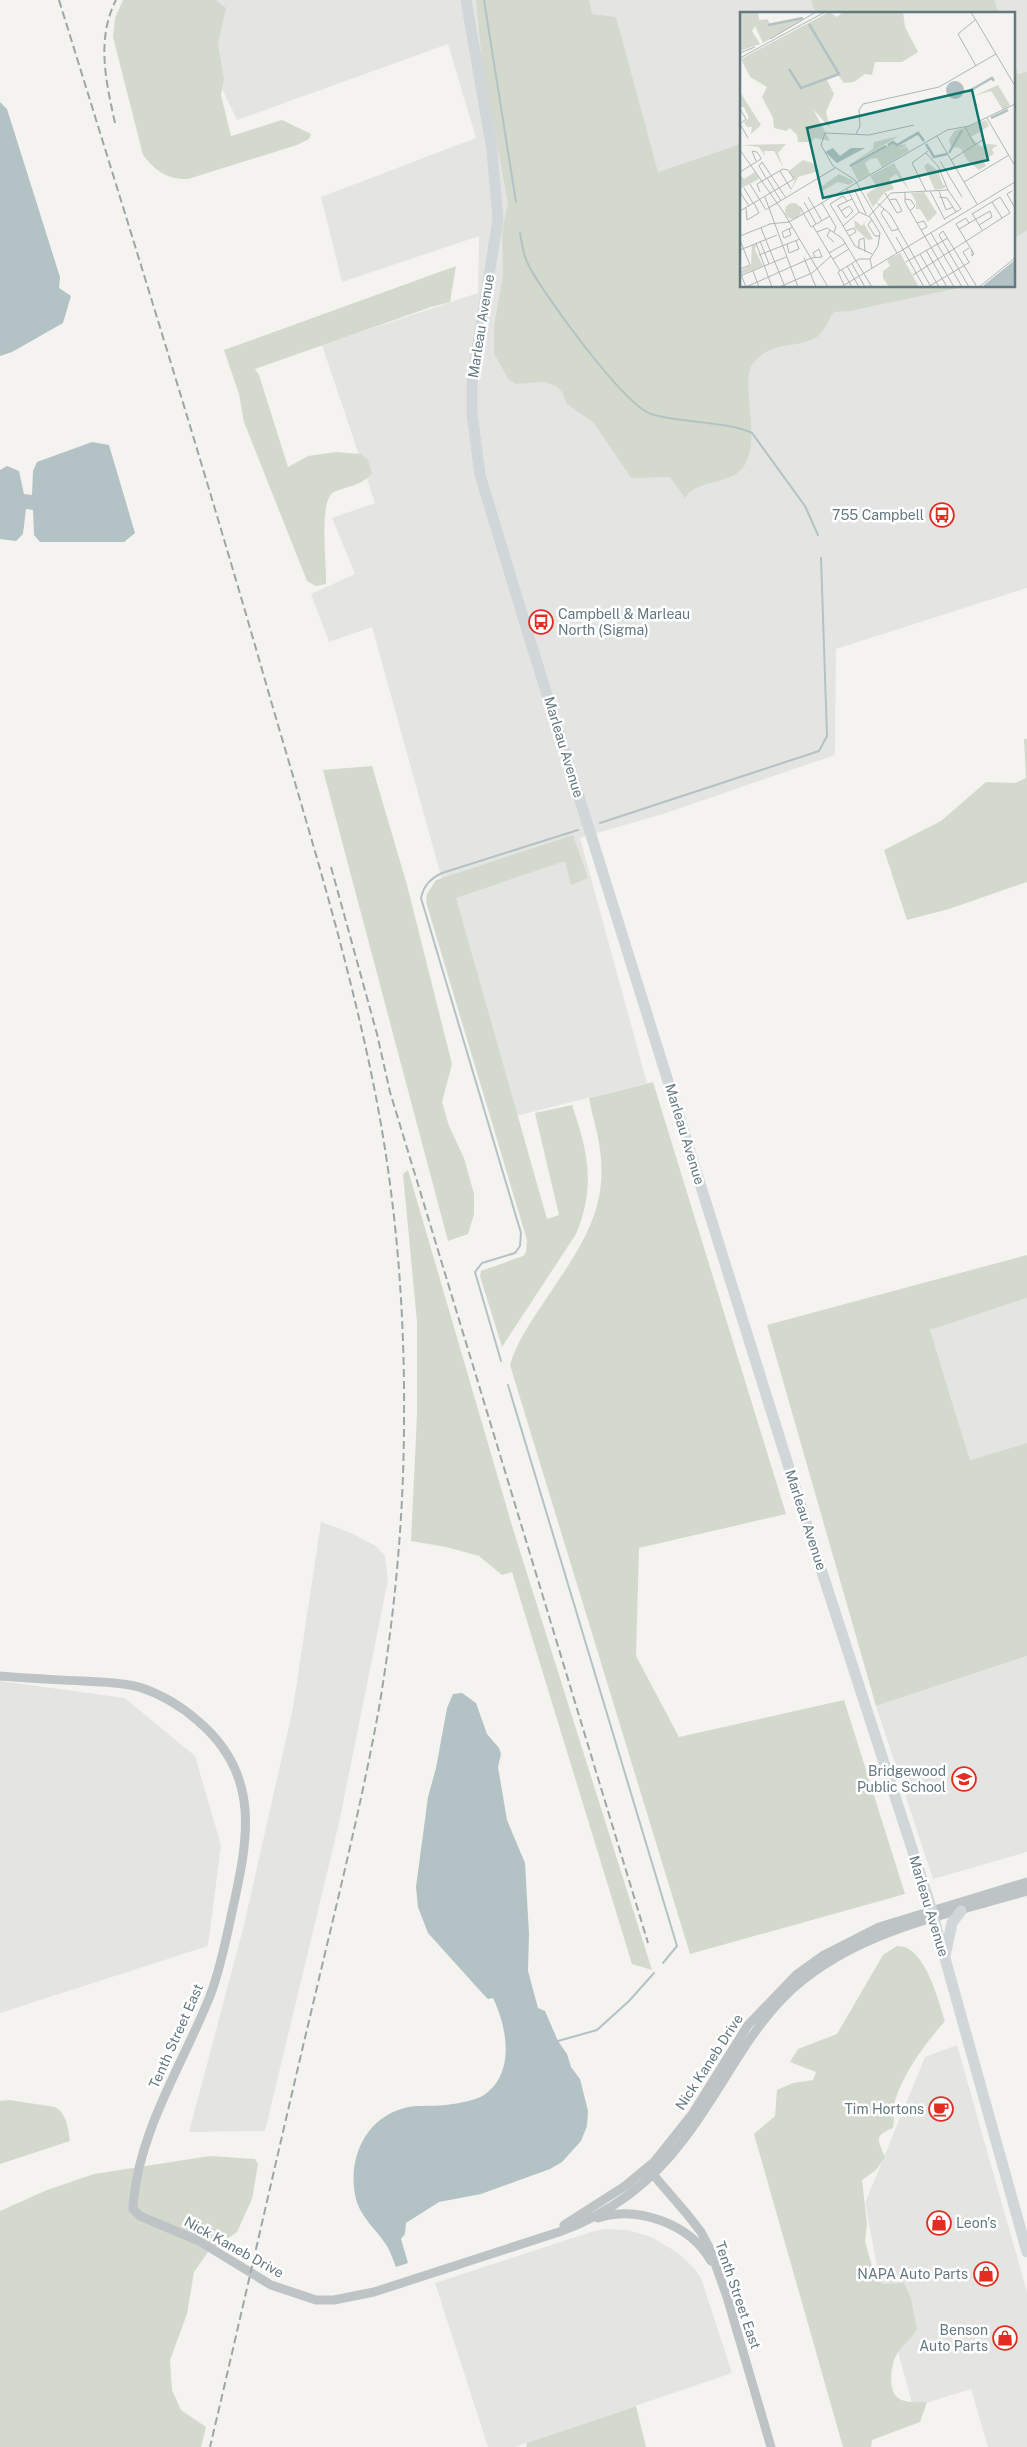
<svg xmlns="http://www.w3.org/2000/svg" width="1027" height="2447" font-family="'Public Sans',sans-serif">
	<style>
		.built { fill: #e4e5e3; fill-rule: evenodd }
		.green { fill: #d4d9ce }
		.water { fill: #b3c2c4 }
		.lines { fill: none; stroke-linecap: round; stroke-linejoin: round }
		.stream { stroke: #b3c2c4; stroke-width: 2 }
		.minor { stroke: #bec3c5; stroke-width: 9 }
		.major { stroke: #d1d6d9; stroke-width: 11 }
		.rail { stroke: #9da6a9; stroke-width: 2; stroke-dasharray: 8 4; stroke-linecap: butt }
		.labels { text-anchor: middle; stroke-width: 5; stroke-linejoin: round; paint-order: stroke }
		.street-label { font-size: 14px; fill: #637880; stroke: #fff }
		.poi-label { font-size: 14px; fill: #637880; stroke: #fff; text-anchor: end }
		.inset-river { fill: none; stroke: #b3c2c4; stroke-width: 2.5 }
		.inset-road { fill: none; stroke: #adb7b9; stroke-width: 1 }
		.view { fill: #0f766e; fill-opacity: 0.15; stroke: #0f766e; stroke-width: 2.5 }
		.inset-edge { fill: none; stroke: #637880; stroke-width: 2.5 }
	</style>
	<rect width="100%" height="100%" fill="#f4f3ef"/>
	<path class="built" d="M 180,0 L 1027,0 L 1027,588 L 836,649 L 835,755 L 666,813 L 580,838 L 647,1083 L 508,1118 L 372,627 L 329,642 L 311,594 L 355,574 L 332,518 L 375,503 L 322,345 L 478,293 L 479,236 L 342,282 L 321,197 L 476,138 L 448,44 L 237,120 ZM 741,14 L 1013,14 L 1013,286 L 741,286 Z
		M 1027,1298 L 1027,1443 L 970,1460 L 930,1330 Z
		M 321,1522 L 349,1532 L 376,1546 L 385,1556 L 388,1580 L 339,1823 L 265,2131 L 189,2132 L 244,1925 L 293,1708 Z
		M 1027,1656 L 1027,1852 L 933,1879 L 876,1706 Z
		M 0,1681 L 125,1698 L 195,1756 L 221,1845 L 208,1946 L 0,2013 Z
		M 957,2045 L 1027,2292 L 1027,2447 L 988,2447 L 971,2389 L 913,2407 L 882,2293 L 865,2203 L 925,2057 Z
		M 605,2229 L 628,2230 L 651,2237 L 677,2252 L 694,2268 L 701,2278 L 732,2373 L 515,2447 L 488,2447 L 435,2283 L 594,2231 Z"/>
	<path class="green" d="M 123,0 L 216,0 L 226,8 L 218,44 L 224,79 L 221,95 L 231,136 L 282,120 L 311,134 L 309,139 L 297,145 L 188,179 C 167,180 155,170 143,155 L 113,37 L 115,18 Z
		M 476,0 L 589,0 L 592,14 L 616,17 L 658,172 L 741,144 L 741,286 L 968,286 L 850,311 L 834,312 C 829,319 824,332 817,337 C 797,350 770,339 752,365 C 741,382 760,435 746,463 C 734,487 698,477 685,498 L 670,477 L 631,478 L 594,423 L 567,404 L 562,392 L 556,386 L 544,382 L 516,384 L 509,380 L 494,354 L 494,326 L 503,275 L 502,232 L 508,203 L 483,72 Z
		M 811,0 L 994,0 L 999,14 L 816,14 Z
		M 1013,59 L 1018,74 L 1027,72 L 1027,230 L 1013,240 Z
		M 456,266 L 450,302 L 431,307 L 255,369 L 259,375 L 288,467 L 308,456 L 336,452 L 361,454 L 368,460 L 372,473 C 362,486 347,486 334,492 C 318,500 327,565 326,584 L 316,586 L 307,581 L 244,422 L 239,394 L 224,350 Z
		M 1024,739 L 1027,739 L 1027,882 L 949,909 L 907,920 L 884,850 L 941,821 L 986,782 L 1015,783 L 1026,778 Z
		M 372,766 L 407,885 L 452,1064 L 442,1102 L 449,1126 L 464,1158 L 474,1194 L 474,1214 L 468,1234 L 448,1241 L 323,770 Z
		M 573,835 L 588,878 L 571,885 L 565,861 L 456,898 L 547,1219 L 559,1215 L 535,1113 L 572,1105 C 588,1152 596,1186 576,1234 L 502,1347 L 480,1276 L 481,1271 L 523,1256 L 526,1252 L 527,1240 L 426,902 L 427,894 L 436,880 Z
		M 653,1082 L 786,1514 L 639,1548 L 636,1656 L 679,1737 L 844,1700 L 905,1894 L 690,1954 L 510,1365 C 517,1341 532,1320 546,1299 C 578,1251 609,1211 600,1150 C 598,1132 592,1115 589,1098 Z
		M 408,1170 L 513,1529 L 652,1970 L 632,1964 L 512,1572 L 502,1575 L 479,1556 L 446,1547 L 411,1541 L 417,1415 L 417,1322 L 403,1174 Z
		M 1027,1255 L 1027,1298 L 930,1330 L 970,1460 L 1027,1443 L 1027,1656 L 876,1706 L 767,1325 Z
		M 897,1946 C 925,1945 938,2000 945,2021 C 926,2043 903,2073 895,2101 C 892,2110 895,2118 893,2128 C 873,2136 878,2140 885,2157 L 876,2170 L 862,2180 L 867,2225 L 865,2241 L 874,2273 L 883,2284 L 904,2283 L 911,2298 L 917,2329 C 912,2339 902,2345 897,2354 C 891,2364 888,2387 896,2396 C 903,2404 918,2402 927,2402 L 920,2422 L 872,2440 L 871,2447 L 843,2447 L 754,2134 L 775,2116 L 777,2090 L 793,2083 L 813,2080 L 816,2072 L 790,2062 L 798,2049 L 837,2034 L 883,1955 Z
		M 9,2100 L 55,2107 C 67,2114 68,2128 70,2141 L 0,2164 L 0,2101 Z
		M 210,2156 L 255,2159 L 258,2164 L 252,2199 L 237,2232 L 208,2252 L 194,2272 L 187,2314 L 170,2360 L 172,2390 L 181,2410 L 206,2427 L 201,2447 L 0,2447 L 0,2211 L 47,2190 L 94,2174 Z
		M 636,2406 L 646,2447 L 526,2447 L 527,2443 Z"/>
	<path class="water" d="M 0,102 L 7,109 L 60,277 L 59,288 L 71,296 L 63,323 L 12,352 L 0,356 Z
		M 92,442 L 109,445 L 135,533 L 124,542 L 40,542 L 34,535 L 33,510 L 26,509 L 23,534 L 16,541 L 0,539 L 0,470 L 7,466 L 19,471 L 24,494 L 32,495 L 33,471 L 37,462 Z
		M 462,1693 L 476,1703 L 487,1734 L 499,1748 L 501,1754 L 498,1767 L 507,1820 L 525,1863 L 529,1934 L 528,1971 L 538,2008 L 545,2011 L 558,2041 L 567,2054 L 571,2067 L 580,2079 L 588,2111 L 587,2126 L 581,2141 L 562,2162 L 550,2169 L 481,2194 L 439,2202 L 406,2223 L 405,2234 L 401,2239 L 408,2263 L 396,2267 C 393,2260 391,2253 387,2246 C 377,2230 361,2218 356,2199 C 347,2162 363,2121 401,2109 C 415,2104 431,2107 446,2105 C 459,2103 479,2101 489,2091 C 515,2068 506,2025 493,1998 L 488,1999 L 483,1994 L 428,1933 L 418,1907 L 416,1887 L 428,1797 L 436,1768 L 447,1708 L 453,1694 Z"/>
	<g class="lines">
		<path class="stream" d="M 484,0 L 516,202
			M 520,233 C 522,244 523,256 529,266 C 544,295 624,405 651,414 C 679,423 728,421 752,433 L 805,506 L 818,535
			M 600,823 L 819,751 L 827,736 L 821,558
			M 501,1361 L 475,1272 L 482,1263 L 515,1253 L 520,1246 L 521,1233 L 421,898 C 424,885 430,879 442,873 L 578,830
			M 508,1385 L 677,1946 L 663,1963
			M 558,2041 L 597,2030 L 629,2001 L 654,1973"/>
		<path class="minor" d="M 0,1676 C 28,1678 55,1680 83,1681 C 102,1682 121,1682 139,1687 C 161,1694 181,1706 198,1721 C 262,1775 248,1840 232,1912 C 226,1940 220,1970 210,1996 C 183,2064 139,2130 133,2205 L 133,2209 L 140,2216 L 199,2241 L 271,2285 L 316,2300 L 334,2300 L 374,2292 L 559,2232 C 609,2214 652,2182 684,2139 C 720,2093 743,2039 784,1997 C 849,1932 943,1916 1027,1891
			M 650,2171 L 687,2214 L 701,2232 L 710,2249 L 727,2297 L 771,2447
			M 598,2218 C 638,2205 690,2224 711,2261
			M 564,2225 L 625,2186 L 654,2162 L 693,2113 L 748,2025 L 796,1975 L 824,1955 L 879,1927 L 1027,1882"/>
		<path class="major" d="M 466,0 L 492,150 L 498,219 L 472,382 L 472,413 L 480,475 L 529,637 L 810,1535 L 929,1901 L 1027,2252
			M 945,1956 L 952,1923 L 961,1911"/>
		<path class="rail" d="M 59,0 C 131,233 204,466 271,701 C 309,831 349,960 375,1092 C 396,1199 405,1310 404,1419 C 404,1515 395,1613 379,1708 C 361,1807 336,1906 313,2004 C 278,2151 245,2299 210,2447
			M 115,123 C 106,82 96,39 116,0
			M 331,867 L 377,1034 L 390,1092 L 648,1943"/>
	</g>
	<defs>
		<g id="bus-ring" transform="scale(1.25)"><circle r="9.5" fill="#fff" stroke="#e12d22" stroke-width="1.5"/><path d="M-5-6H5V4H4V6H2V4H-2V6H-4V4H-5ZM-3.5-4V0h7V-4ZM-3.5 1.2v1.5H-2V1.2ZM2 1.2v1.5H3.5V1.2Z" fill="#e12d22"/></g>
		<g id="school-ring" transform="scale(1.25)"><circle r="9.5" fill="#fff" stroke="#e12d22" stroke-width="1.5"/><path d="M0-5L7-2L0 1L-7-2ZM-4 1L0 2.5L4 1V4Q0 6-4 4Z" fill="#e12d22"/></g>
		<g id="cafe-ring" transform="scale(1.25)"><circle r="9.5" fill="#fff" stroke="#e12d22" stroke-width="1.5"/><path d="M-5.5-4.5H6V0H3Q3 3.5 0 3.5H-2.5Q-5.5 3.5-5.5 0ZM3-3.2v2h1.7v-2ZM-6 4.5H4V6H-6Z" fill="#e12d22"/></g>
		<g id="shop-ring" transform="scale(1.25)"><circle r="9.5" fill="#fff" stroke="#e12d22" stroke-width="1.5"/><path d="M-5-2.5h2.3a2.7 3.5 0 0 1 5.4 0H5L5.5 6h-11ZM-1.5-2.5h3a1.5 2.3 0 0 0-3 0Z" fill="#e12d22"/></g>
	</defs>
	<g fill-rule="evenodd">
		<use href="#bus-ring" x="942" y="515"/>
		<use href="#bus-ring" x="541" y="622"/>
		<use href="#school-ring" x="964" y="1779"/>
		<use href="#cafe-ring" x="941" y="2109"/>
		<use href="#shop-ring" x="939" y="2223"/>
		<use href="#shop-ring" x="986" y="2274"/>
		<use href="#shop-ring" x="1005" y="2338"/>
	</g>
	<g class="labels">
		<g class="street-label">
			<text transform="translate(481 326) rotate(-81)" y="5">Marleau Avenue</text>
			<text transform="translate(564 747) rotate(73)" y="5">Marleau Avenue</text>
			<text transform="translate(685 1134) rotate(73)" y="5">Marleau Avenue</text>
			<text transform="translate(806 1520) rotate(72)" y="5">Marleau Avenue</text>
			<text transform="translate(929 1906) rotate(73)" y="5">Marleau Avenue</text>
			<text transform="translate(176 2036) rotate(-66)" y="5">Tenth Street East</text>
			<text transform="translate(709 2062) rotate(-57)" y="5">Nick Kaneb Drive</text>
			<text transform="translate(234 2247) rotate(29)" y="5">Nick Kaneb Drive</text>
			<text transform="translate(738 2295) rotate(71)" y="5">Tenth Street East</text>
		</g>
		<g class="poi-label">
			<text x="924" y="520">755 Campbell</text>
			<text x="558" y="619" text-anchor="start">Campbell &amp; Marleau<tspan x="558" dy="16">North (Sigma)</tspan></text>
			<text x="946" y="1776">Bridgewood<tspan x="946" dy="16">Public School</tspan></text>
			<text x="924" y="2114">Tim Hortons</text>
			<text x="956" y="2228" text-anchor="start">Leon's</text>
			<text x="968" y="2279">NAPA Auto Parts</text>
			<text x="988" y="2335">Benson<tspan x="988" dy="16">Auto Parts</tspan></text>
		</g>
	</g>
	<g transform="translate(740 12)">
		<rect width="275" height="275" fill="#f4f3ef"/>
		<path d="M 0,0 L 18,0 L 19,8 L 27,7 L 30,12 L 64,7 L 23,31 L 15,14 L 12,19 L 20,32 L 0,39 ZM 89,0 L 97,5 L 103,0 L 163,0 L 165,15 L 178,40 L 162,50 L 135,50 L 132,63 L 125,62 L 114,70 L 104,71 L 98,63 L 86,66 L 94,82 L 86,100 L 90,116 L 73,97 L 90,129 L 75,126 L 71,130 L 58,130 L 57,123 L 50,116 L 46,119 L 34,116 L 33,106 L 22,85 L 27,75 L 10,65 L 1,47 ZM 258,73 L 270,93 L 263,98 L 251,79 L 234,84 ZM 0,80 L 21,113 L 11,122 L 12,115 L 7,115 L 4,110 L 9,106 L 4,95 L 0,95 ZM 246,108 L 249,114 L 231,125 L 241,135 L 247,132 L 258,133 L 252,137 L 254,142 L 243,148 L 246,154 L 239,158 L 228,149 L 220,136 L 211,135 L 209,128 L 214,119 ZM 178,121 L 184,130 L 178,123 L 158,134 L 165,132 L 166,134 L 159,137 L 167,135 L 169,139 L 142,155 L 137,146 L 130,147 L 125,151 L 130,162 L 118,169 L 111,155 L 153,130 L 156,133 ZM 159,124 L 137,137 L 109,153 L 133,137 L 134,130 ZM 46,132 L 38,141 L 43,155 L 34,139 L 24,139 L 25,144 L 19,135 L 2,133 ZM 63,148 L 75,152 L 79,159 L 58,165 L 48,184 L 55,168 L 49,159 ZM 154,151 L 170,179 L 156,162 L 149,167 L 154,177 L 145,180 L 133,195 L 126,182 L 137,175 L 130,164 ZM 188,151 L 198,159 L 203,173 L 206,173 L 205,176 L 195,178 L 184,154 ZM 15,160 L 19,167 L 0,177 L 0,162 L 4,167 ZM 99,162 L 114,169 L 110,173 L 98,170 L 84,178 L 78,177 ZM 184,180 L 197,201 L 188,210 L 180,197 L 176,197 L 176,190 L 171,181 ZM45 199a8 8 0 1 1 16 0a8 8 0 1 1-16 0ZM 127,207 L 124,212 L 133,227 L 128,228 L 115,216 L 114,208 L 122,214 ZM 16,232 L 15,238 L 23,254 L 2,262 L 0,259 L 11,253 L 12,233 ZM 160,241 L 179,275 L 149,275 L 143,266 L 143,259 L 150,254 L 147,248 Z" fill="#d4d9ce"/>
		<path d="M206 78a9 9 0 1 1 18 0a9 9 0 1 1-18 0ZM 93,136 L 100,144 L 111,136 L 125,136 L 97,151 L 85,140 ZM 275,248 L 275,275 L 244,275 L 244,273 Z" fill="#b3c2c4"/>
		<path class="inset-river" d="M 28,13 L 63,6M 49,57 L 61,76 L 99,62 L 69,12M 231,78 L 252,66 L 254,69M 251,106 L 268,98M 186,132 L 194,145 L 207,142M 148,133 L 153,130 L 157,133 L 178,121 L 184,129M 209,141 L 222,118M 110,154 L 146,134"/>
		<path class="inset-road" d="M 231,0 L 275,74M 235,8 L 218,22 L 236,54M 30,27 L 76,0M 0,41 L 15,35M 0,46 L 85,0M 0,97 L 6,107 L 0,112M 247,106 L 275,154M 0,112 L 8,126M 225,115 L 235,133M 116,122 L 120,114 L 119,98 L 123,92 L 199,75 L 256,42M 197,124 L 237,192M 0,138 L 44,201 L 88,275M 186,141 L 198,154M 211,148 L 244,127M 200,149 L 222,185M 198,154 L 208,178M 40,159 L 51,177M 0,160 L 21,147 L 21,146 L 17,140 L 12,139 L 16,149M 26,166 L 19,154 L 22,150 L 46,186M 27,166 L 41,189M 224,170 L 269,143M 10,172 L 26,198M 4,176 L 13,191M 107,177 L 119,200M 186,179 L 172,151 L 188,139M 190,179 L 205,208M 199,179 L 206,198 L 213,195M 272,179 L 267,182 L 275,196M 0,180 L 9,194M 165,180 L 165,190 L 214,275M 109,181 L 115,179 L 126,202M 145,181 L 157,201 L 162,199 L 156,187 L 149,188M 25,185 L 58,275M 68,185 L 82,209M 199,185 L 207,186 L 216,200M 165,187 L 171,188 L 175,194 L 170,199M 107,189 L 103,184 L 90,192 L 115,234 L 132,242M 64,190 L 76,212M 252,190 L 262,206M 82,191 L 96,215 L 94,220M 137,191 L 150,202 L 191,275M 97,194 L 112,187M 98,194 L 105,205 L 106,206 L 113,199 L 109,194 L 101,199M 60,195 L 71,215 L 90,204M 6,196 L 7,208 L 19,201 L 14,191M 27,197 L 95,156M 144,197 L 141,201 L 152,219 L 158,217M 0,199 L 54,167 L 48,158 L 43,157 L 17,172 L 20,180M 119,200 L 130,205 L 140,221 L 138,234 L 130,247 L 132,256M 232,201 L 242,218M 129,204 L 151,181 L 208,178 L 221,197 L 204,207M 132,207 L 128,213 L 135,224 L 140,224M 177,211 L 184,209 L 187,215 L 181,218M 229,211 L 226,206 L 216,212 L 234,242 L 232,244 L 232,238M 29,212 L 49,210 L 207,118 L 229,114 L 275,92M 73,214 L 100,259M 103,214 L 119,200M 21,216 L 45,275M 49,217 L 51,223 L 44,226 L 42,220 L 53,215M 219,217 L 250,199 L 252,205 L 239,213M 90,218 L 87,224 L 94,230M 106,219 L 114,216 L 116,220 L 109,224M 77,220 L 87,216 L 102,226 L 132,275M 191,221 L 222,275M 0,224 L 30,212M 156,225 L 184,275M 0,228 L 10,253 L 0,257M 20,229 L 29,252M 16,231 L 32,275M 47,232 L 49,241 L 59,237 L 56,229M 119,237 L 119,228 L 124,226 L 125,240M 0,238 L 37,223M 186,238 L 207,275M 89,241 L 106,231M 157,241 L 115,168 L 93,154 L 81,133 L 85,121 L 129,123 L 174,113M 180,242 L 199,275M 19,243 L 60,227M 64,246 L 76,275M 93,247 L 109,237M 166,250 L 208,226M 229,250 L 223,240 L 229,236M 112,252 L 125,275M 107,254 L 119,275M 102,258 L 112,275M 13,259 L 19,275M 0,260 L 6,275M 173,263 L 270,201 L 260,185 L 232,202M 0,264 L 46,245M 104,273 L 98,260 L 119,247 L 130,247M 6,275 L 71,246 L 82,245 L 79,237 L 73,241 L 75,245M 39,275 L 72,261 L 91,244M 101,275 L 275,170M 188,275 L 230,250M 229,275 L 199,223 L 203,219 L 237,275M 239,275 L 275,246"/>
		<path class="view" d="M 232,78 L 248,148 L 83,186 L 67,116 Z"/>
		<rect width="275" height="275" class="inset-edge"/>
	</g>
</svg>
